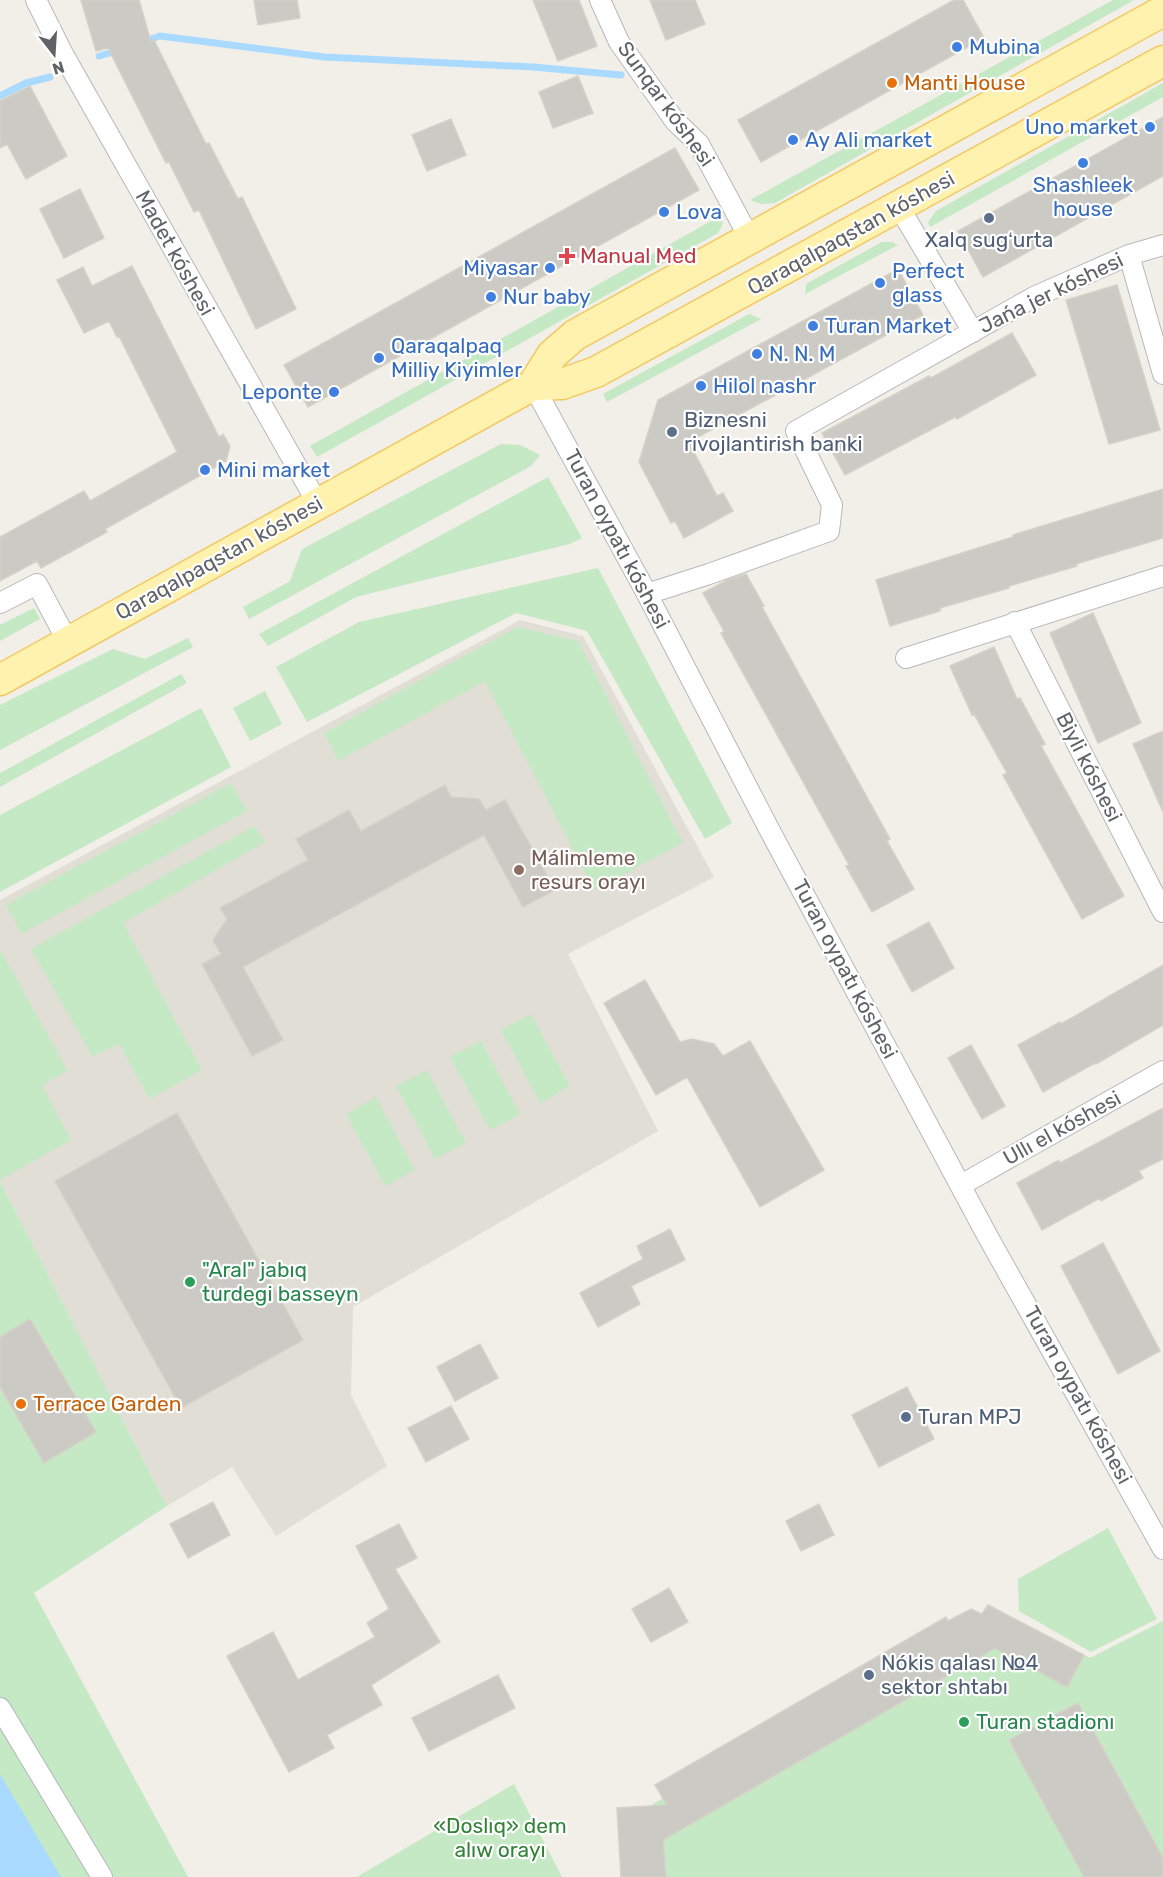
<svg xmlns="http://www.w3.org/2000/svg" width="1163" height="1877" font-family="Rubik,sans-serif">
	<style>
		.education { fill: #e1ded6 }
		.green { fill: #c5e8c5 }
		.water { fill: #aadaff }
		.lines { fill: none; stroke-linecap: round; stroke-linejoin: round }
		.stream { stroke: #aadaff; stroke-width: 7 }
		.building { fill: #cccac5; stroke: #d6d1c6; stroke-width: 1.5 }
		.street-casing { stroke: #b5b8bc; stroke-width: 22 }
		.primary-casing { stroke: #f2c960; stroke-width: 33 }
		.street { stroke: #fff; stroke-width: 20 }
		.primary { stroke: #fff2af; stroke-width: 30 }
		.shop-dot { fill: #3f7fe0; stroke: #fff; stroke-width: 2 }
		.food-dot { fill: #e8710a; stroke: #fff; stroke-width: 2 }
		.service-dot { fill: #5c6f8a; stroke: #fff; stroke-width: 2 }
		.health-dot { fill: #e0444e; stroke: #fff; stroke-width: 2 }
		.education-dot { fill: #8d6e63; stroke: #fff; stroke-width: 2 }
		.leisure-dot { fill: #2e9e5b; stroke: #fff; stroke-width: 2 }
		.labels { text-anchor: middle; stroke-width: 4.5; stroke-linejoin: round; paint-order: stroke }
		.shop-label { font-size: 21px; fill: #366cbe; stroke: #fff; text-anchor: start }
		.food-label { font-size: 21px; fill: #c56008; stroke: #fff; text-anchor: start }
		.street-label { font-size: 21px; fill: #5f6368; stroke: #fff }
		.service-label { font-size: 21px; fill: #4e5e75; stroke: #fff; text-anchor: start }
		.health-label { font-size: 21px; fill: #be3a42; stroke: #fff; text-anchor: start }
		.education-label { font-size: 21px; fill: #785e54; stroke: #fff; text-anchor: start }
		.leisure-label { font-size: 21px; fill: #27864d; stroke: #fff; text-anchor: start }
		.park-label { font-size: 21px; fill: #348238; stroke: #fff }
	</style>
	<rect width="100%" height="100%" fill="#f1efe8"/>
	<path class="education" d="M 520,620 L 583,636 L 714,877 L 568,954 L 658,1131 L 353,1307 L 351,1395 L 387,1466 L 276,1536 L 232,1467 L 167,1506 L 0,1181 L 0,900 Z"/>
	<path class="green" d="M 1113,0 L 1134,0 L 775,203 L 761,204 L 750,200 Z
		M 1163,83 L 1163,97 L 930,227 L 928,222 L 936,211 Z
		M 720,216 L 723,224 L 718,233 L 317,457 L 310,446 Z
		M 882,242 L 892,242 L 898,245 L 805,294 L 806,284 Z
		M 749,314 L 761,319 L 607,402 L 603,394 Z
		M 501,444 L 520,445 L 540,455 L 531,466 L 249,619 L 243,607 L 290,581 L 302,549 Z
		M 548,477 L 582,538 L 570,544 L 356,597 L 268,646 L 259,634 Z
		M 598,568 L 732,823 L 705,839 L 587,631 L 516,613 L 307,722 L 276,667 L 359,622 Z
		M 34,608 L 40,619 L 0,641 L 0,625 Z
		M 517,627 L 578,641 L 683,843 L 594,890 L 485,681 L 338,761 L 324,733 Z
		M 188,638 L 193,647 L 0,750 L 0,705 L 113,649 L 145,659 Z
		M 181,674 L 187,683 L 0,787 L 0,773 Z
		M 265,691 L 282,724 L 250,741 L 233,708 Z
		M 201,708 L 231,767 L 0,892 L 0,815 Z
		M 231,783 L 247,811 L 21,934 L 6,905 Z
		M 254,826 L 265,842 L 123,923 L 202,1070 L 149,1099 L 119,1044 L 92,1056 L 31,949 Z
		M 0,949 L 68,1071 L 42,1085 L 71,1140 L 0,1180 Z
		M 531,1014 L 570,1086 L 540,1103 L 501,1030 Z
		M 481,1041 L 520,1114 L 490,1130 L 450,1057 Z
		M 427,1070 L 466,1143 L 435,1159 L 396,1086 Z
		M 376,1097 L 415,1170 L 385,1186 L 346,1114 Z
		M 0,1181 L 167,1506 L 34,1593 L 188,1877 L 0,1877 Z
		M 1108,1528 L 1157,1619 L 1091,1652 L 1019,1611 L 1018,1579 Z
		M 988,1605 L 1090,1658 L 1163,1621 L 1163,1877 L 621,1877 L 617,1808 L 650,1806 L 663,1798 L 655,1785 L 946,1617 L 948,1620 L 971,1609 L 982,1614 Z
		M 514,1784 L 562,1877 L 357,1877 Z"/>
	<path class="water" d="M 0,1774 L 61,1877 L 0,1877 Z"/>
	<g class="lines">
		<path class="stream" d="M 142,42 L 160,36 L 324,57 L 533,67 L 621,75
			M 99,56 L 117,51
			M 0,96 L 26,83 L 50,77"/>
	</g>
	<path class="building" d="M 81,0 L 139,0 L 151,42 L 154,40 L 206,144 L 209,143 L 238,199 L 242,197 L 296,309 L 256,329 L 199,210 L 194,212 L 169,162 L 166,163 L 108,48 L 96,51 Z
		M 254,0 L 297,0 L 300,18 L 258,25 Z
		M 533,0 L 579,0 L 597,46 L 558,61 Z
		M 650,0 L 695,0 L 705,24 L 666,40 Z
		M 954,0 L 963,0 L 984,38 L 761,162 L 738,120 Z
		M 578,76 L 593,113 L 553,128 L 539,92 Z
		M 30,86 L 67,156 L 26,179 L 7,144 L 0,148 L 0,101 Z
		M 1163,117 L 1163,176 L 983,277 L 958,231 Z
		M 451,119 L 466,155 L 427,171 L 412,135 Z
		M 675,148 L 699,190 L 308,407 L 284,365 Z
		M 80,189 L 104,238 L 64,258 L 40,209 Z
		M 132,266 L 219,437 L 223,434 L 230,446 L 226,461 L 105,529 L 107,532 L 41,568 L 37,561 L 0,581 L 0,537 L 84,491 L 90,501 L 177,452 L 119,336 L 117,337 L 109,321 L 84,333 L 57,280 L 83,267 L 92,286 Z
		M 898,269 L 923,315 L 698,437 L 695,454 L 717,496 L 723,493 L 733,511 L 684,538 L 675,521 L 671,523 L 639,462 L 658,400 Z
		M 1117,285 L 1160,430 L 1109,444 L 1066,300 Z
		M 1012,333 L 1036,375 L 957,419 L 955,417 L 845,475 L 822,433 L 929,376 L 931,378 Z
		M 1163,489 L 1163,538 L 1076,564 L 1077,566 L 1009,586 L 1009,588 L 940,608 L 940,611 L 890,626 L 876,580 L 1013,537 L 1013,535 Z
		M 746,574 L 764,606 L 762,607 L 890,839 L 887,841 L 914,889 L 872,912 L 846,866 L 849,865 L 721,633 L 724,631 L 703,593 L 727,580 Z
		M 1093,613 L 1141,723 L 1098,743 L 1050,633 Z
		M 994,647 L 1017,699 L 1020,698 L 1045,744 L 1041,746 L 1124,896 L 1082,919 L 1003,775 L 1007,773 L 974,714 L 972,715 L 950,666 Z
		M 1163,731 L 1163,812 L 1133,744 Z
		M 445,785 L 451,797 L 479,799 L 486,810 L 505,800 L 555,890 L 523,907 L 484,835 L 243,967 L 283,1040 L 252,1056 L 202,964 L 221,954 L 213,940 L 227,919 L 220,908 L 308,860 L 296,839 L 349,810 L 361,831 Z
		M 929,922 L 954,968 L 912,992 L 887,945 Z
		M 1163,965 L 1163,1025 L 1096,1064 L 1095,1063 L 1043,1092 L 1018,1045 L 1060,1022 L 1061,1024 Z
		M 645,980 L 680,1042 L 692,1039 L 714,1044 L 723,1056 L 750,1041 L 824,1170 L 760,1207 L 687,1077 L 656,1095 L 604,1003 Z
		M 971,1045 L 1005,1106 L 982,1119 L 948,1058 Z
		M 1163,1108 L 1163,1159 L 1139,1171 L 1143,1178 L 1101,1201 L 1100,1198 L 1042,1230 L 1017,1183 L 1059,1160 L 1060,1163 Z
		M 177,1113 L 303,1340 L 181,1408 L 55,1181 Z
		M 670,1229 L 685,1260 L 631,1286 L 640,1304 L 598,1327 L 580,1293 L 643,1259 L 637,1246 Z
		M 1103,1243 L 1160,1351 L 1118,1374 L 1061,1266 Z
		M 30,1319 L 96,1432 L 44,1463 L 0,1387 L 0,1337 Z
		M 480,1344 L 498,1378 L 455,1401 L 437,1367 Z
		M 907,1387 L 934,1439 L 879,1467 L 852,1415 Z
		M 451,1406 L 469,1439 L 426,1462 L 408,1428 Z
		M 213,1502 L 230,1535 L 188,1558 L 170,1524 Z
		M 819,1504 L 834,1535 L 801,1551 L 786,1521 Z
		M 399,1524 L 417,1558 L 395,1569 L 440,1642 L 371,1685 L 382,1705 L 327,1735 L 334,1748 L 289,1772 L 227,1656 L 273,1632 L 298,1680 L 375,1637 L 367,1623 L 389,1609 L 356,1546 Z
		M 669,1588 L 688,1622 L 651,1642 L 632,1609 Z
		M 988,1605 L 1084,1655 L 1067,1687 L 995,1648 L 663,1840 L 666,1877 L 621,1877 L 617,1808 L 667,1805 L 655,1785 L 946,1617 L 948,1621 L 971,1609 L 982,1614 Z
		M 498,1675 L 515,1708 L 429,1751 L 412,1718 Z
		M 1078,1703 L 1163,1858 L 1163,1877 L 1084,1877 L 1009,1740 Z"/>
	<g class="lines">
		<g class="street-casing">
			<path id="street" d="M 36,0 L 63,54 L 318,504
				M 600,0 L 619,42 L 675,121 L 699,144 L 750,239
				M 899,207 L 973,332
				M 1129,255 L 1163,374
				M 533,385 L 647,594 L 769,829 L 988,1237 L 1163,1549
				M 647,594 L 709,574 L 829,531 L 832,505 L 796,431 L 1034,297 L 1129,255 L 1163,245
				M 0,603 L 37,584 L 68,642
				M 1015,622 L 1163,912
				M 906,658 L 1163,576
				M 961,1185 L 1163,1071
				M 0,1708 L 102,1877"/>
		</g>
		<g class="primary-casing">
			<path id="primary" d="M 533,385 L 552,355 L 575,335 L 1163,11
				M 0,680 L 533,385 L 562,384 L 596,372 L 1163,61"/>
		</g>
		<use href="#street" class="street"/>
		<use href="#primary" class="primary"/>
	</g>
	<g class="shop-dot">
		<circle cx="957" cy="47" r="6"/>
		<circle cx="1150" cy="127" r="6"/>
		<circle cx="793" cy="140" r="6"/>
		<circle cx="1083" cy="163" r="6"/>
		<circle cx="664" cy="212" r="6"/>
		<circle cx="550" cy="268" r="6"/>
		<circle cx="880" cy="283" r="6"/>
		<circle cx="491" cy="297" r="6"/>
		<circle cx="813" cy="326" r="6"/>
		<circle cx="757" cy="354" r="6"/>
		<circle cx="379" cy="358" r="6"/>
		<circle cx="701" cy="386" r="6"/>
		<circle cx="334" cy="392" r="6"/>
		<circle cx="205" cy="470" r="6"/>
	</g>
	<g class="food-dot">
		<circle cx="892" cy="83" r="6"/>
		<circle cx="21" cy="1404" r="6"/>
	</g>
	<g class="service-dot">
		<circle cx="989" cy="218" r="6"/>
		<circle cx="672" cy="432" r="6"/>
		<circle cx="906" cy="1417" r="6"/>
		<circle cx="869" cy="1675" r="6"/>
	</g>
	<path class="health-dot" d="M564 247h6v6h6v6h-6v6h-6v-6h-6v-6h6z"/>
	<circle class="education-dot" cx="519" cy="870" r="6"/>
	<g class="leisure-dot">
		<circle cx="190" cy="1282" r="6"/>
		<circle cx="964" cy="1722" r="6"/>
	</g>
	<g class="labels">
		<g class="shop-label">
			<text x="969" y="54">Mubina</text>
			<text x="1138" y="134" text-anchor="end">Uno market</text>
			<text x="805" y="147">Ay Ali market</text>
			<text x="1083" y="192" text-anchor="middle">Shashleek<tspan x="1083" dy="24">house</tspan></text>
			<text x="676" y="219">Lova</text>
			<text x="538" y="275" text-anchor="end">Miyasar</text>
			<text x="892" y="278">Perfect<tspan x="892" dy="24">glass</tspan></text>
			<text x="503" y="304">Nur baby</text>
			<text x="825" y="333">Turan Market</text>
			<text x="391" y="353">Qaraqalpaq<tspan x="391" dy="24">Milliy Kiyimler</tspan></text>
			<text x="769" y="361">N. N. M</text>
			<text x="713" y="393">Hilol nashr</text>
			<text x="322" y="399" text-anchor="end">Leponte</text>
			<text x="217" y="477">Mini market</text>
		</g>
		<g class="food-label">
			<text x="904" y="90">Manti House</text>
			<text x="33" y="1411">Terrace Garden</text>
		</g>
		<g class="street-label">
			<text transform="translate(666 104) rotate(54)" y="7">Sunqar kóshesi</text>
			<text transform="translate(851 233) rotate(-29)" y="7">Qaraqalpaqstan kóshesi</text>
			<text transform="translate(175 253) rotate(61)" y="7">Madet kóshesi</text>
			<text transform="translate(1051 293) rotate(-26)" y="7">Jańa jer kóshesi</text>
			<text transform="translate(617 539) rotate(62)" y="7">Turan oypatı kóshesi</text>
			<text transform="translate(219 558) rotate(-29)" y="7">Qaraqalpaqstan kóshesi</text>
			<text transform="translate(1089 767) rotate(63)" y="7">Biyli kóshesi</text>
			<text transform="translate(845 969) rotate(62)" y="7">Turan oypatı kóshesi</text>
			<text transform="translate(1062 1128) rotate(-29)" y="7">Ullı el kóshesi</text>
			<text transform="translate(1078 1395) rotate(61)" y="7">Turan oypatı kóshesi</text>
		</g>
		<g class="service-label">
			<text x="989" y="247" text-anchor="middle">Xalq sugʻurta</text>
			<text x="684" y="427">Biznesni<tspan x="684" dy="24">rivojlantirish banki</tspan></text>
			<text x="918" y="1424">Turan MPJ</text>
			<text x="881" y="1670">Nókis qalası №4<tspan x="881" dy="24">sektor shtabı</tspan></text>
		</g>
		<g class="health-label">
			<text x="580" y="263">Manual Med</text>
		</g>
		<g class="education-label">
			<text x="531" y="865">Málimleme<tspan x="531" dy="24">resurs orayı</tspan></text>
		</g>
		<g class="leisure-label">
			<text x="202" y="1277">"Aral" jabıq<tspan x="202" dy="24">turdegi basseyn</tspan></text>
			<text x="976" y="1729">Turan stadionı</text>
		</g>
		<g class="park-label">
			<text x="500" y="1833">«Doslıq» dem<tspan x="500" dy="24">alıw orayı</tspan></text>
		</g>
	</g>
	<g transform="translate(54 54) rotate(163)" stroke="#ffffff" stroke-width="4.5" paint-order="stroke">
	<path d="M0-4.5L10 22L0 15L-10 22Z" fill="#5f6368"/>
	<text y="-9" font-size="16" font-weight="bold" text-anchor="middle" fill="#5f6368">N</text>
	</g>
</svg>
